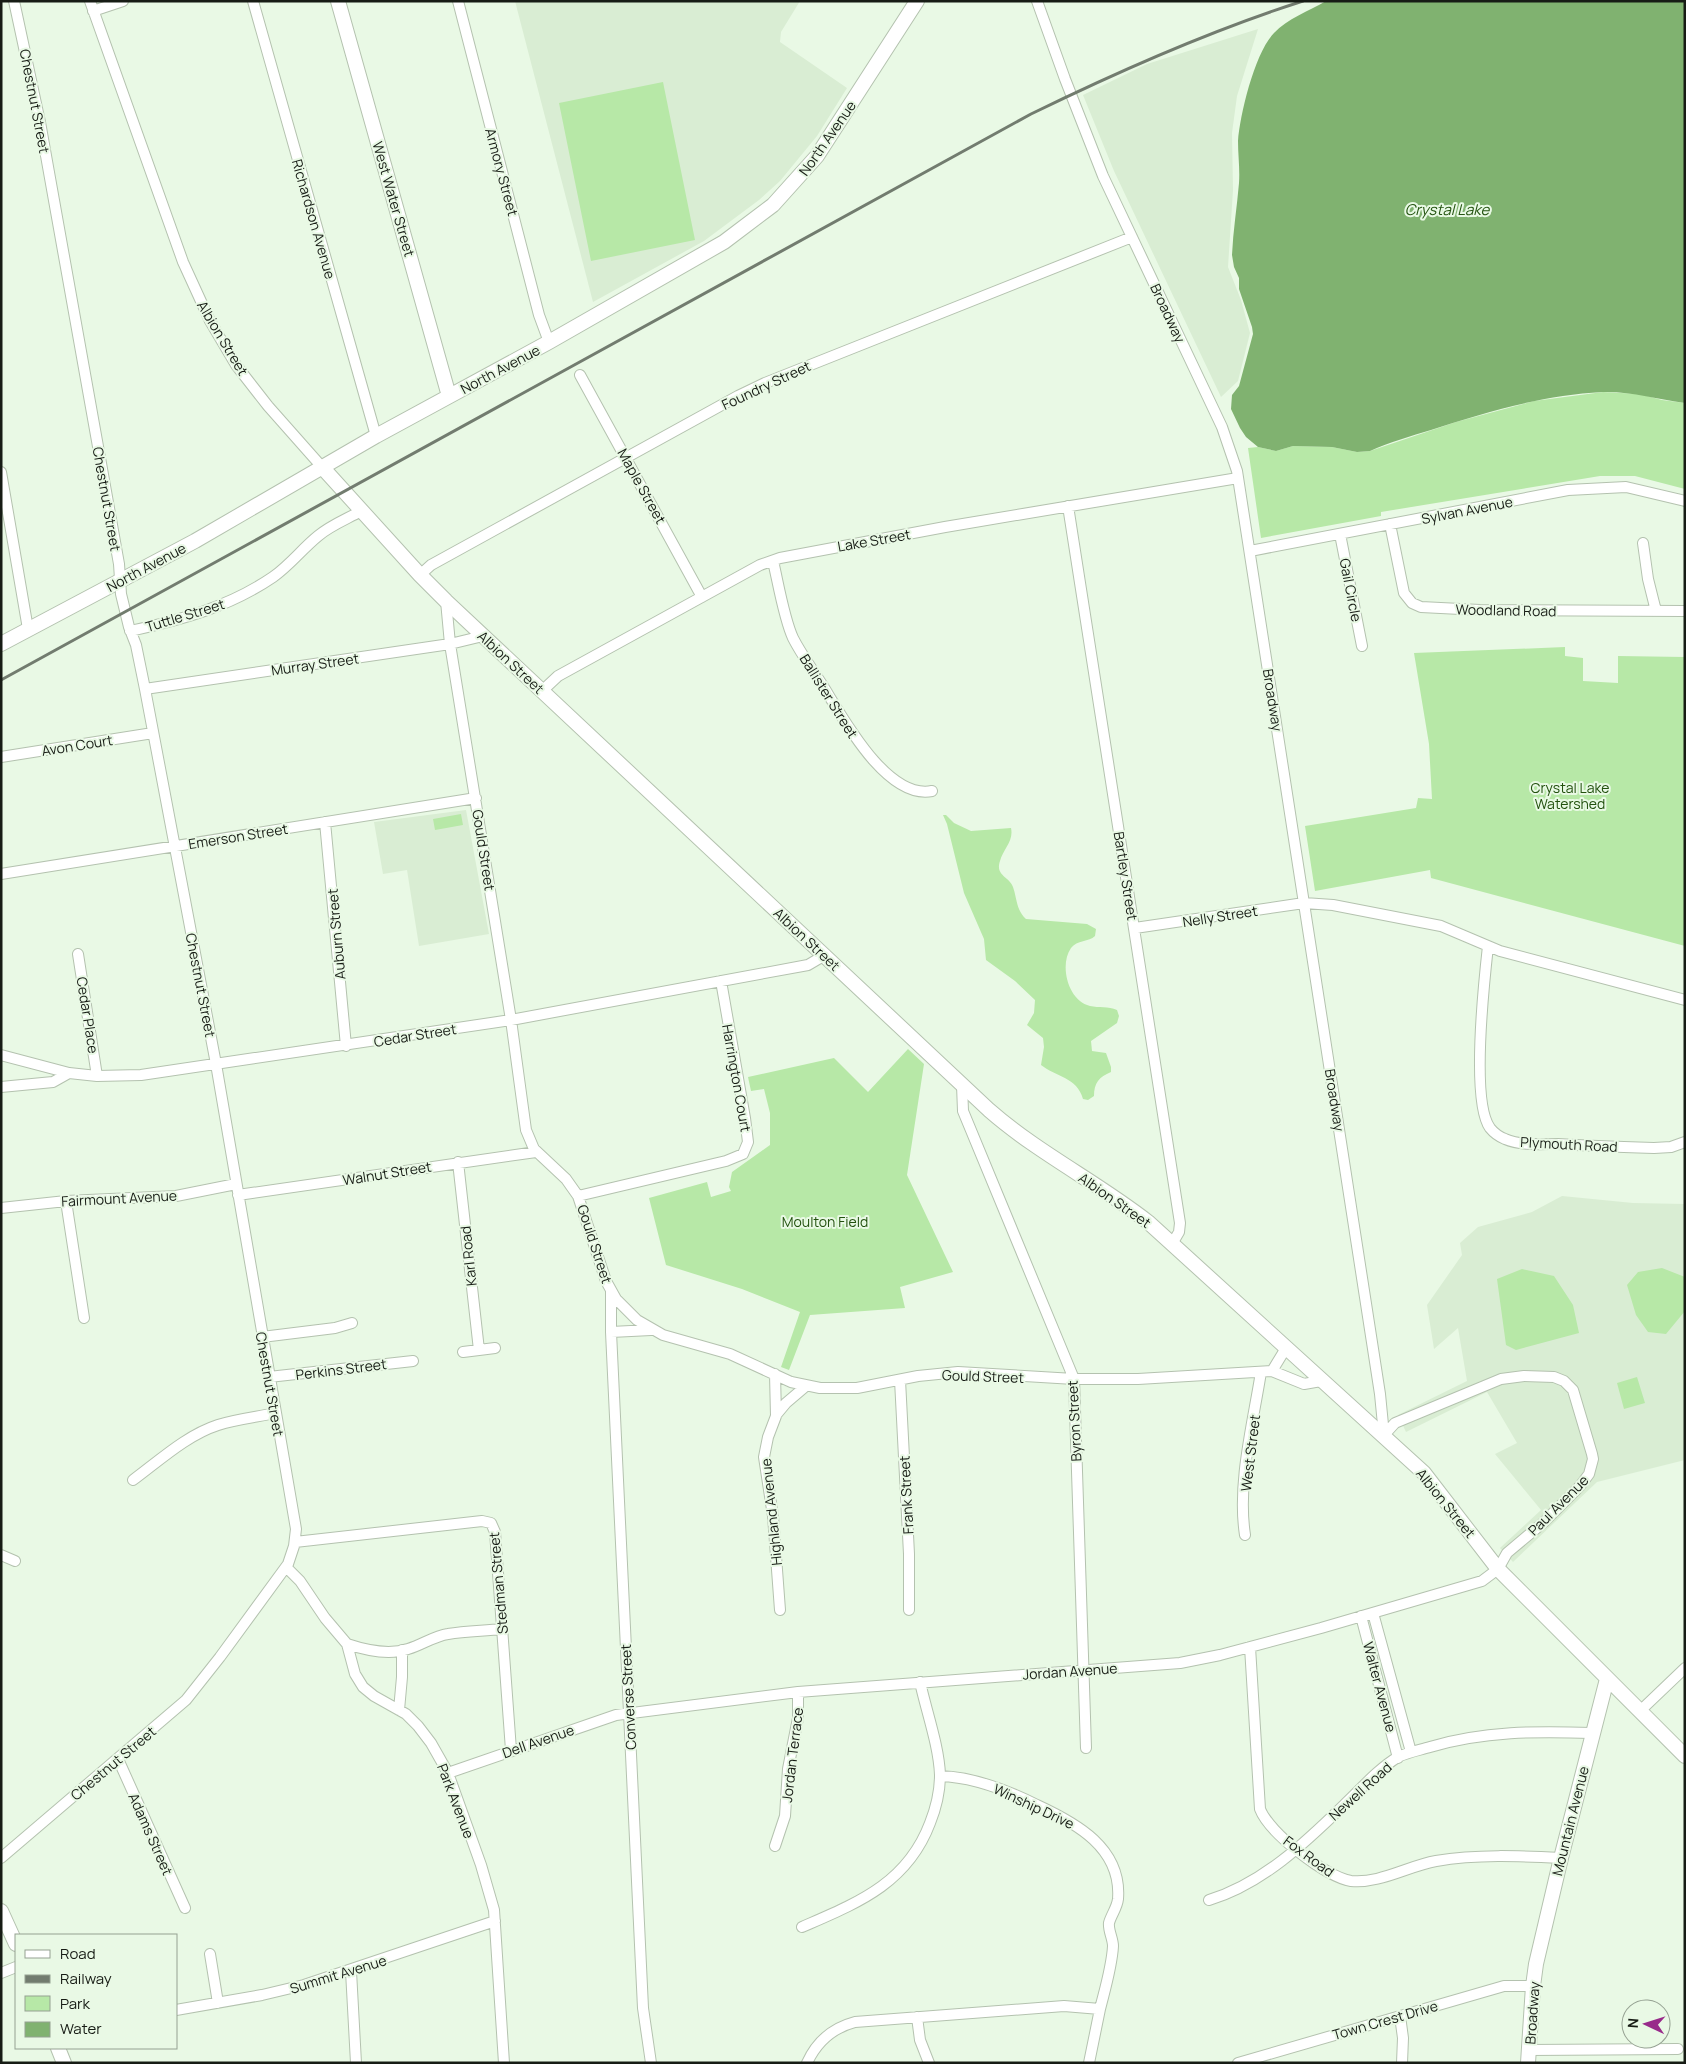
<svg xmlns="http://www.w3.org/2000/svg" width="1686" height="2064" viewBox="0 0 1686 2064" font-family="Manrope,sans-serif">
<style>
.built{fill:#d9edd3}
.green{fill:#b7e8a7}
.water{fill:#80b270}
.lines{fill:none;stroke-linecap:round;stroke-linejoin:round}
.minor-casing{stroke:#b4c2af;stroke-width:12}
.major-casing{stroke:#b4c2af;stroke-width:16}
.minor{stroke:#fff;stroke-width:10}
.major{stroke:#fff;stroke-width:14}
.rail{stroke:#727c6f;stroke-width:3}
.labels{text-anchor:middle;dominant-baseline:central;stroke-width:4;stroke-linejoin:round;paint-order:stroke}
.street-label{font-size:14px;fill:#171c15;stroke:#e9f9e5}
.park-label{font-size:14px;fill:#22510e;stroke:#e9f9e5}
.water-label{font-size:15px;font-style:italic;fill:#265513;stroke:#e9f9e5}
</style>
<rect width="100%" height="100%" fill="#e9f9e5"/>
<path class="built" d="M 515,1 L 800,1 L 781,32 L 780,42 L 847,88 L 817,136 L 780,181 L 759,200 L 704,241 L 593,302 Z
M 1258,29 L 1237,96 L 1232,133 L 1233,190 L 1228,267 L 1241,300 L 1250,333 L 1238,381 L 1221,397 L 1114,171 L 1083,95 L 1147,64 Z
M 466,810 L 489,934 L 419,946 L 407,870 L 383,874 L 374,822 Z
M 1562,1196 L 1633,1203 L 1685,1204 L 1685,1460 L 1597,1482 L 1513,1562 L 1500,1548 L 1541,1510 L 1495,1454 L 1517,1443 L 1487,1392 L 1406,1432 L 1398,1415 L 1467,1381 L 1458,1328 L 1434,1349 L 1427,1305 L 1462,1255 L 1460,1243 L 1478,1227 L 1532,1212 Z"/>
<path class="green" d="M 663,82 L 695,240 L 591,261 L 559,103 Z
M 1603,392 L 1640,394 L 1662,400 L 1685,403 L 1685,489 L 1635,476 L 1600,476 L 1381,512 L 1381,516 L 1261,538 L 1248,448 L 1258,447 L 1276,451 L 1293,446 L 1332,447 L 1357,452 L 1370,451 L 1456,422 L 1534,401 Z
M 1565,647 L 1565,656 L 1583,658 L 1583,681 L 1618,683 L 1618,656 L 1685,657 L 1685,946 L 1431,878 L 1430,870 L 1315,891 L 1305,826 L 1416,808 L 1418,798 L 1432,799 L 1429,744 L 1414,653 Z
M 461,814 L 463,825 L 435,830 L 433,819 Z
M 943,815 L 946,815 L 954,823 L 971,831 L 1011,828 C 1014,841 1003,849 1000,861 C 995,876 1009,876 1013,887 C 1017,898 1016,910 1026,919 L 1087,924 L 1096,929 L 1095,936 C 1089,942 1077,940 1071,948 C 1059,965 1068,1001 1090,1006 C 1099,1008 1108,1006 1117,1010 L 1119,1016 L 1117,1023 L 1091,1041 L 1092,1051 L 1106,1053 L 1111,1067 L 1111,1072 C 1099,1077 1094,1083 1094,1096 L 1088,1100 L 1083,1099 C 1077,1077 1056,1077 1041,1065 L 1044,1047 L 1043,1038 L 1027,1025 L 1034,1013 L 1035,1000 L 1015,981 L 986,960 L 984,939 L 964,893 L 947,824 Z
M 908,1049 L 924,1064 L 907,1175 L 953,1272 L 900,1287 L 905,1308 L 810,1315 L 789,1370 L 781,1367 L 800,1312 L 742,1289 L 666,1265 L 649,1198 L 707,1182 L 711,1197 L 731,1191 L 729,1187 L 732,1172 L 770,1145 L 770,1113 L 764,1089 L 751,1091 L 748,1077 L 834,1058 L 868,1092 Z
M 1662,1268 L 1685,1277 L 1685,1311 L 1666,1334 L 1648,1332 L 1636,1315 L 1627,1285 L 1638,1272 Z
M 1522,1269 L 1554,1276 L 1573,1305 L 1579,1333 L 1516,1350 L 1506,1345 L 1497,1279 Z
M 1637,1377 L 1645,1403 L 1624,1409 L 1617,1383 Z"/>
<path class="water" d="M 1326,1 L 1685,1 L 1685,403 C 1657,399 1630,391 1602,392 C 1544,395 1486,412 1431,430 C 1411,436 1390,442 1370,451 L 1357,452 L 1332,447 L 1293,446 L 1276,451 L 1258,447 L 1246,437 L 1240,428 L 1231,409 L 1232,395 L 1239,386 L 1253,334 L 1252,327 L 1239,289 L 1239,278 L 1234,267 L 1232,255 C 1233,231 1237,207 1239,183 C 1240,169 1238,155 1238,141 C 1240,114 1255,52 1274,33 C 1287,19 1309,11 1326,1 Z"/>
<g class="lines">
<defs>
<path id="minor" d="M 90,1 L 183,262 L 210,321 L 236,365 L 268,406 L 322,467
M 253,1 L 376,436
M 458,1 L 539,315 L 549,342
M 1037,1 L 1065,79 L 1103,176 L 1222,427 L 1237,471 L 1380,1394 L 1384,1435
M 93,11 L 123,1
M 580,375 L 702,597
M 1,472 L 28,629
M 1068,506 L 1180,1223 L 1179,1232 L 1172,1244
M 1390,524 L 1404,593 L 1412,603 L 1421,607 L 1480,610 L 1685,611
M 1340,534 L 1362,646
M 1643,543 L 1648,579 L 1656,611
M 1250,551 L 1568,490 L 1626,487 L 1685,501
M 773,561 C 778,582 784,619 793,638 C 801,654 813,670 823,686 C 843,718 887,800 932,791
M 420,575 L 431,565 L 738,396 L 765,383 L 1132,237
M 446,601 L 450,644 L 511,1020 L 526,1130 L 534,1149 L 566,1179 L 578,1196 L 606,1281 L 616,1299 L 637,1320 L 663,1335 L 730,1354 L 791,1382 L 820,1388 L 857,1388 L 918,1376 L 958,1372 L 1074,1379 L 1138,1379 L 1272,1371 L 1304,1384 L 1321,1381
M 130,631 C 181,620 229,607 273,577 C 290,565 302,549 318,536 C 331,525 347,519 361,511
M 145,689 L 450,644 L 483,636
M 542,691 L 558,676 L 760,565 L 780,558 L 945,527 L 1238,478
M 1,757 L 153,733
M 325,822 L 346,1046
M 1,874 L 476,798
M 1135,928 L 1304,903 L 1333,905 L 1441,926 L 1500,951 L 1685,1000
M 1488,946 C 1484,982 1471,1102 1490,1128 C 1494,1133 1500,1137 1505,1139 C 1521,1146 1542,1144 1558,1144 C 1590,1146 1622,1147 1654,1148 L 1671,1147 L 1685,1142
M 78,954 L 97,1076
M 1,1055 L 69,1073 L 97,1076 L 141,1075 L 511,1020 L 808,965 L 825,955
M 962,1085 L 963,1111 L 1074,1379 L 1086,1748
M 1,1087 L 53,1082 L 69,1073
M 458,1162 L 479,1350
M 238,1195 L 536,1152
M 578,1196 L 726,1161 L 743,1154 L 748,1142 L 745,1118 L 721,981
M 66,1201 L 84,1318
M 1,1208 L 66,1201 L 176,1196 L 236,1184
M 611,1291 L 611,1332 L 643,2008 L 651,2063
M 611,1332 L 651,1330
M 262,1337 L 335,1328 L 352,1323
M 463,1352 L 495,1348
M 1272,1371 L 1286,1348
M 775,1374 L 776,1416 L 768,1437 L 764,1457 L 773,1516 L 780,1610
M 269,1377 L 413,1361
M 900,1380 L 909,1554 L 909,1610
M 776,1415 L 786,1403 L 806,1386
M 133,1480 C 160,1460 187,1435 218,1425 C 237,1419 257,1417 276,1413
M 1245,1535 C 1237,1483 1253,1423 1261,1372
M 295,1542 L 482,1521 L 491,1523 L 495,1532 L 511,1750
M 1,1555 L 15,1561
M 286,1567 L 300,1581 L 325,1618 L 347,1644 L 355,1674 L 363,1687 L 374,1696 L 406,1714 L 418,1726 L 431,1743 L 448,1773 L 481,1865 L 494,1910 L 504,2063
M 1373,1613 L 1411,1752
M 1361,1616 L 1398,1758
M 347,1644 C 365,1650 390,1655 408,1649 C 422,1645 434,1636 448,1634 C 466,1631 484,1631 502,1629
M 1250,1647 L 1260,1809 C 1269,1833 1326,1877 1351,1881 C 1379,1884 1408,1866 1436,1861 C 1477,1854 1519,1856 1561,1858
M 399,1710 L 402,1677 L 402,1650
M 1640,1711 L 1685,1668
M 118,1759 L 185,1908
M 448,1773 L 616,1715 L 798,1692 L 1180,1663 L 1220,1655 L 1321,1628 L 1482,1581 L 1498,1569 L 1507,1553 L 1544,1522 L 1580,1486 L 1589,1474 L 1593,1459 L 1592,1454 L 1573,1390 L 1564,1381 L 1554,1377 L 1524,1376 L 1501,1379 L 1395,1423 L 1384,1435
M 775,1846 L 785,1816 L 788,1769 L 798,1718 L 798,1692
M 1,1858 L 186,1700 L 220,1657 L 288,1564 L 294,1546 L 296,1529 L 216,1064 L 145,689 L 136,645 L 129,627 L 121,594 L 119,564 L 40,122 L 14,1
M 1209,1900 C 1262,1884 1305,1843 1344,1805 C 1361,1789 1378,1769 1398,1757 C 1408,1752 1420,1750 1430,1747 C 1483,1731 1538,1731 1592,1733
M 802,1927 C 857,1903 907,1884 930,1823 C 936,1808 940,1791 940,1775 C 939,1746 926,1710 920,1682
M 210,1954 L 218,2003
M 351,1971 L 356,2063
M 1,1973 L 16,1967
M 176,2010 L 262,1995 L 304,1985 L 495,1921
M 1400,2016 L 1403,2038 L 1402,2063
M 917,2017 L 920,2040 L 929,2063
M 1529,2050 L 1678,2049
M 807,2063 C 817,2041 832,2028 855,2022 L 1064,2006 L 1100,2009 C 1105,1989 1112,1966 1113,1946 C 1113,1939 1108,1930 1109,1923 C 1111,1915 1117,1908 1118,1899 C 1122,1848 1076,1823 1037,1805 C 1007,1790 974,1777 940,1776
M 1089,2063 L 1100,2009
M 1238,2063 L 1504,1986 L 1533,1986"/>
<path id="major" d="M 338,1 L 449,396
M 322,467 L 420,575 L 446,601 L 989,1110 C 1038,1153 1097,1182 1148,1222 L 1424,1473 L 1498,1569 L 1685,1756
M 1,644 L 195,541 L 376,436 L 549,342 L 724,242 L 773,205 L 817,156 L 917,1
M 1,1911 L 16,1944
M 58,2048 L 64,2063
M 1528,2063 L 1533,1986 L 1536,1964 L 1561,1858 L 1607,1679"/>
</defs>
<use href="#minor" class="minor-casing"/>
<use href="#major" class="major-casing"/>
<use href="#minor" class="minor"/>
<use href="#major" class="major"/>
<path class="rail" d="M 1,680 L 1031,114 C 1119,71 1209,31 1303,1"/>
</g>
<g class="labels">
<g class="street-label">
<text transform="translate(35 101) rotate(79)">Chestnut Street</text>
<text transform="translate(827 138) rotate(-55)">North Avenue</text>
<text transform="translate(502 172) rotate(75)">Armory Street</text>
<text transform="translate(394 199) rotate(74)">West Water Street</text>
<text transform="translate(314 219) rotate(74)">Richardson Avenue</text>
<text transform="translate(1168 313) rotate(65)">Broadway</text>
<text transform="translate(223 338) rotate(59)">Albion Street</text>
<text transform="translate(500 369) rotate(-28)">North Avenue</text>
<text transform="translate(766 385) rotate(-25)">Foundry Street</text>
<text transform="translate(642 486) rotate(61)">Maple Street</text>
<text transform="translate(107 499) rotate(80)">Chestnut Street</text>
<text transform="translate(1467 510) rotate(-11)">Sylvan Avenue</text>
<text transform="translate(874 540) rotate(-10)">Lake Street</text>
<text transform="translate(146 567) rotate(-28)">North Avenue</text>
<text transform="translate(1351 590) rotate(79)">Gail Circle</text>
<text transform="translate(1506 610) rotate(1)">Woodland Road</text>
<text transform="translate(185 615) rotate(-17)">Tuttle Street</text>
<text transform="translate(511 662) rotate(43)">Albion Street</text>
<text transform="translate(315 664) rotate(-8)">Murray Street</text>
<text transform="translate(829 696) rotate(58)">Ballister Street</text>
<text transform="translate(1273 700) rotate(81)">Broadway</text>
<text transform="translate(77 745) rotate(-9)">Avon Court</text>
<text transform="translate(238 836) rotate(-9)">Emerson Street</text>
<text transform="translate(484 850) rotate(81)">Gould Street</text>
<text transform="translate(1126 876) rotate(81)">Bartley Street</text>
<text transform="translate(1220 916) rotate(-9)">Nelly Street</text>
<text transform="translate(336 934) rotate(-95)">Auburn Street</text>
<text transform="translate(807 939) rotate(43)">Albion Street</text>
<text transform="translate(201 985) rotate(79)">Chestnut Street</text>
<text transform="translate(88 1015) rotate(81)">Cedar Place</text>
<text transform="translate(415 1035) rotate(-9)">Cedar Street</text>
<text transform="translate(737 1078) rotate(80)">Harrington Court</text>
<text transform="translate(1335 1100) rotate(81)">Broadway</text>
<text transform="translate(1569 1144) rotate(3)">Plymouth Road</text>
<text transform="translate(387 1173) rotate(-9)">Walnut Street</text>
<text transform="translate(119 1198) rotate(-3)">Fairmount Avenue</text>
<text transform="translate(1115 1200) rotate(35)">Albion Street</text>
<text transform="translate(595 1244) rotate(72)">Gould Street</text>
<text transform="translate(468 1256) rotate(-96)">Karl Road</text>
<text transform="translate(341 1369) rotate(-7)">Perkins Street</text>
<text transform="translate(983 1376) rotate(2)">Gould Street</text>
<text transform="translate(270 1384) rotate(80)">Chestnut Street</text>
<text transform="translate(1074 1421) rotate(-93)">Byron Street</text>
<text transform="translate(1250 1453) rotate(-83)">West Street</text>
<text transform="translate(906 1495) rotate(-93)">Frank Street</text>
<text transform="translate(1446 1503) rotate(51)">Albion Street</text>
<text transform="translate(1558 1505) rotate(-45)">Paul Avenue</text>
<text transform="translate(771 1512) rotate(-96)">Highland Avenue</text>
<text transform="translate(498 1583) rotate(-95)">Stedman Street</text>
<text transform="translate(1070 1671) rotate(-4)">Jordan Avenue</text>
<text transform="translate(1380 1687) rotate(75)">Walter Avenue</text>
<text transform="translate(628 1697) rotate(-93)">Converse Street</text>
<text transform="translate(538 1741) rotate(-19)">Dell Avenue</text>
<text transform="translate(792 1755) rotate(-83)">Jordan Terrace</text>
<text transform="translate(113 1763) rotate(-40)">Chestnut Street</text>
<text transform="translate(1360 1791) rotate(-42)">Newell Road</text>
<text transform="translate(456 1801) rotate(69)">Park Avenue</text>
<text transform="translate(1034 1806) rotate(25)">Winship Drive</text>
<text transform="translate(1570 1821) rotate(-76)">Mountain Avenue</text>
<text transform="translate(151 1834) rotate(66)">Adams Street</text>
<text transform="translate(1309 1856) rotate(36)">Fox Road</text>
<text transform="translate(338 1974) rotate(-17)">Summit Avenue</text>
<text transform="translate(1532 2013) rotate(-86)">Broadway</text>
<text transform="translate(1385 2020) rotate(-16)">Town Crest Drive</text>
</g>
<g class="park-label">
<text x="1570" y="787">Crystal Lake<tspan x="1570" dy="16">Watershed</tspan></text>
<text x="825" y="1221">Moulton Field</text>
</g>
<g class="water-label">
<text x="1447" y="209">Crystal Lake</text>
</g>
</g>
<rect width="1686" height="2064" fill="none" stroke="#171c15" stroke-width="5"/>
<rect x="15" y="1934" width="162" height="115" fill="#e9f9e5" stroke="#95a192"/>
<rect x="25" y="1950" width="25" height="8" fill="#ffffff" stroke="#95a192"/>
<text x="60" y="1959" font-size="15" fill="#171c15">Road</text>
<rect x="25" y="1975" width="25" height="8" fill="#727c6f" stroke="#95a192"/>
<text x="60" y="1984" font-size="15" fill="#171c15">Railway</text>
<rect x="25" y="1996" width="25" height="15" fill="#b7e8a7" stroke="#95a192"/>
<text x="60" y="2009" font-size="15" fill="#171c15">Park</text>
<rect x="25" y="2022" width="25" height="15" fill="#80b270" stroke="#95a192"/>
<text x="60" y="2034" font-size="15" fill="#171c15">Water</text>
<g transform="translate(1646 2024) rotate(274)"><circle r="24" fill="#e9f9e5" stroke="#95a192"/>
<path d="M0-4L9 19L0 12L-9 19Z" fill="#982a8a"/>
<text y="-8" font-size="14" font-weight="bold" text-anchor="middle" fill="#171c15">N</text>
</g>
</svg>
